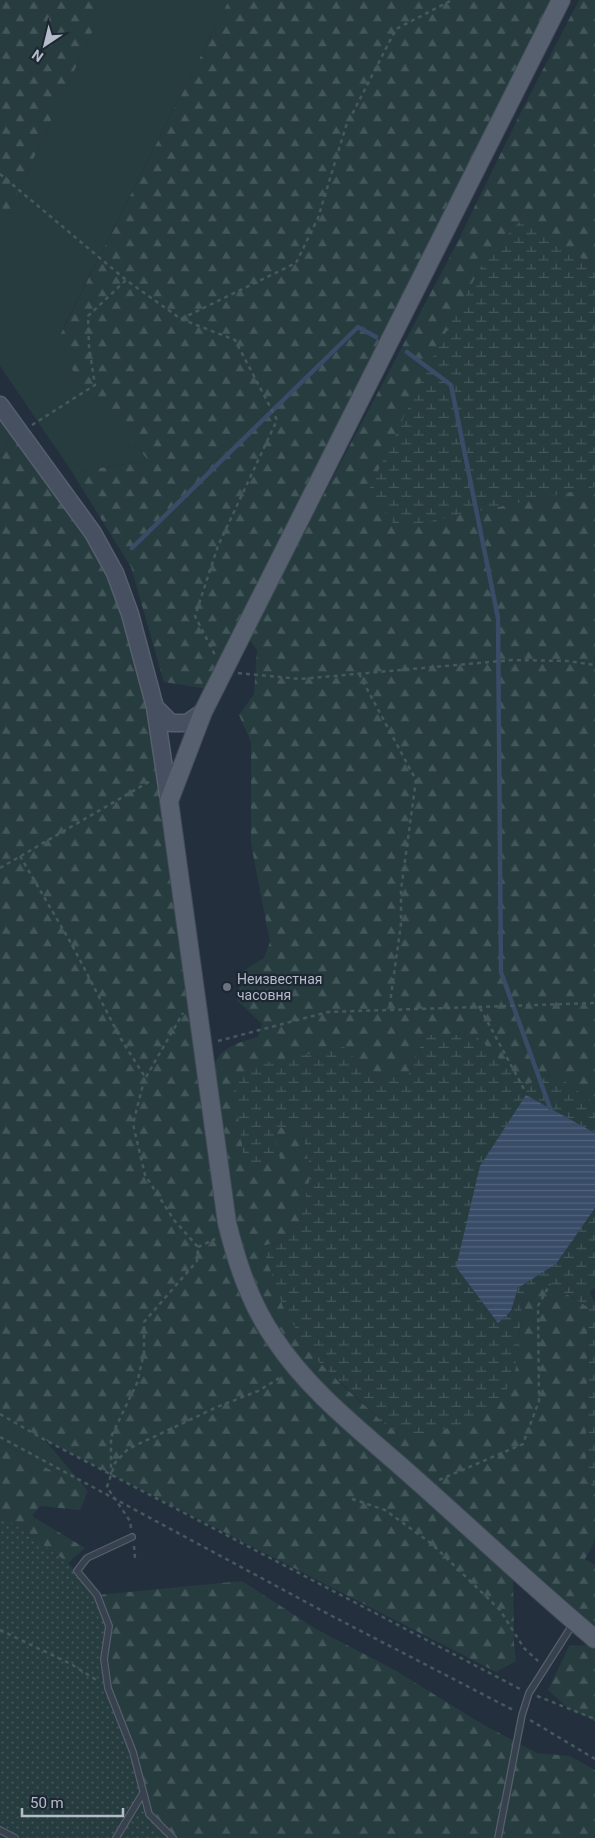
<svg xmlns="http://www.w3.org/2000/svg" width="595" height="1838" viewBox="0 0 595 1838" font-family="Roboto,sans-serif">
<style>
.grass{fill:#263c3f}
.forest{fill:url(#forest-firs)}
.wetland{fill:url(#wetland-marsh)}
.park{fill:url(#park-dots)}
.water{fill:url(#water-rules)}
.lines{fill:none;stroke-linecap:round;stroke-linejoin:round}
.stream{stroke:#394c67;stroke-width:4.5}
.lane-casing{stroke:#565f6c;stroke-width:8}
.secondary-casing{stroke:#565f6c;stroke-width:19}
.primary-casing{stroke:#414a57;stroke-width:20}
.path{stroke:#44595c;stroke-width:2.5;stroke-dasharray:4 4;stroke-linecap:butt}
.lane{stroke:#38414e;stroke-width:5.5}
.secondary{stroke:#465061;stroke-width:16}
.primary{stroke:#56606e;stroke-width:18}
.worship-dot{fill:#6b7280;stroke:#1d2633;stroke-width:2}
.labels{text-anchor:middle;dominant-baseline:central;stroke-width:4.5;stroke-linejoin:round;paint-order:stroke}
.poi-label{font-size:14px;fill:#b4bcc9;stroke:#1d2633;text-anchor:start}
</style>
<defs>
<pattern id="forest-firs" width="22" height="20" patternUnits="userSpaceOnUse" patternTransform="scale(1.25)"><rect width="22" height="20" fill="#263c3f"/><path d="M5 1l3.5 6h-7zM16 11l3.5 6h-7z" fill="#435659"/></pattern>
<pattern id="wetland-marsh" width="20" height="14" patternUnits="userSpaceOnUse" patternTransform="scale(1.25)"><rect width="20" height="14" fill="#263c3f"/><path d="M1 5h8M5 5V1M11 12h8M15 12V8" fill="none" stroke="#435659"/></pattern>
<pattern id="park-dots" width="8" height="8" patternUnits="userSpaceOnUse" patternTransform="scale(1.25)"><rect width="8" height="8" fill="#263c3f"/><path d="M2 2h.1M6 6h.1" fill="none" stroke="#435659" stroke-width="1.8" stroke-linecap="round"/></pattern>
<pattern id="water-rules" width="6" height="5" patternUnits="userSpaceOnUse" patternTransform="scale(1.25)"><rect width="6" height="5" fill="#394c67"/><path d="M0 2.5h6" fill="none" stroke="#53647b"/></pattern>
</defs>
<rect width="100%" height="100%" fill="#242f3e"/>
<path class="grass" d="M 107,0 L 229,0 L 60,334 L 75,377 L 149,461 L 72,472 L 0,366 L 0,231 Z
M 0,416 L 12,432 L 0,457 Z
M 0,1414 L 45,1440 L 88,1491 L 0,1442 Z"/>
<path class="forest" d="M 0,0 L 107,0 L 0,231 Z
M 229,0 L 555,0 L 208,689 L 164,682 L 131,567 L 72,472 L 149,461 L 75,377 L 60,335 Z
M 579,0 L 595,0 L 595,1104 L 555,1074 L 526,1085 L 474,1035 L 425,1035 L 408,1076 L 369,1074 L 272,1125 L 302,1131 L 311,1173 L 300,1222 L 279,1242 L 262,1246 L 301,1338 L 338,1381 L 388,1427 L 514,1381 L 523,1298 L 540,1278 L 588,1307 L 586,1474 L 595,1493 L 595,1541 L 585,1559 L 595,1565 L 595,1631 C 534,1577 474,1522 413,1468 C 359,1420 298,1373 263,1308 C 233,1252 228,1186 219,1124 C 212,1075 199,1051 258,1037 L 262,1024 L 237,1000 L 242,972 L 264,958 L 270,942 L 251,844 L 251,742 L 239,715 L 254,694 L 257,650 L 248,638 L 456,245 L 523,108 Z
M 12,432 L 89,539 L 110,577 L 126,618 L 165,773 L 162,815 L 186,977 L 252,1314 L 513,1576 L 514,1643 L 516,1661 L 496,1672 L 45,1440 L 0,1414 L 0,457 Z
M 0,1442 L 88,1491 L 80,1510 L 40,1506 L 32,1516 L 85,1548 L 68,1563 L 0,1514 Z
M 242,1581 L 316,1629 L 393,1669 L 482,1724 L 537,1753 L 570,1756 L 595,1770 L 595,1838 L 173,1838 L 149,1814 L 108,1688 L 97,1595 Z
M 592,1645 L 595,1647 L 595,1721 L 568,1708 L 548,1690 L 569,1646 Z"/>
<path class="wetland" d="M 521,220 L 595,267 L 595,487 L 397,528 L 368,492 L 430,362 L 483,263 Z
M 425,1035 L 475,1035 L 526,1085 L 555,1074 L 595,1104 L 595,1133 L 526,1095 L 456,1267 L 498,1322 L 511,1311 L 518,1288 L 556,1264 L 595,1208 L 595,1287 L 589,1292 L 595,1302 L 595,1493 L 586,1474 L 588,1307 L 540,1278 L 523,1298 L 514,1381 L 479,1420 L 418,1436 L 388,1427 L 319,1362 L 301,1338 L 283,1307 L 262,1246 L 279,1242 L 300,1222 L 311,1173 L 302,1131 L 273,1126 L 280,1159 L 245,1165 L 234,1089 L 249,1066 L 344,1047 L 369,1074 L 408,1076 Z"/>
<path class="park" d="M 0,1514 L 68,1563 L 97,1595 L 109,1626 L 104,1659 L 108,1688 L 133,1752 L 149,1814 L 173,1838 L 0,1838 Z"/>
<path class="water" d="M 526,1095 L 595,1133 L 595,1208 L 556,1264 L 518,1288 L 511,1311 L 498,1323 L 456,1267 L 480,1166 Z"/>
<g class="lines">
<path class="stream" d="M 407,352 L 451,385 L 498,618 L 501,972 L 550,1108
M 132,548 L 358,327 L 376,337"/>
<defs>
<path id="lane" d="M 132,1537 L 87,1558 L 77,1571 L 97,1595 L 109,1626 L 104,1659 L 108,1688 L 133,1752 L 149,1814 L 173,1838
M 0,1830 L 15,1838
M 116,1838 L 143,1793
M 498,1838 L 522,1715 L 529,1693 L 573,1624"/>
<path id="secondary" d="M 0,405 L 93,533 L 115,573 L 130,614 L 155,707 L 169,801
M 155,707 L 171,723 L 187,723 L 203,712"/>
<path id="primary" d="M 561,0 L 203,712 L 169,801 L 227,1223 C 237,1263 250,1303 274,1338 C 310,1393 365,1434 413,1477 C 474,1531 533,1587 595,1639"/>
</defs>
<use href="#lane" class="lane-casing"/>
<use href="#secondary" class="secondary-casing"/>
<use href="#primary" class="primary-casing"/>
<path class="path" d="M 0,174 L 126,280
M 181,319 L 235,340 L 277,420 L 218,546 L 195,616 L 215,655
M 32,425 L 95,385 L 89,347 L 88,316 L 126,280 L 181,319 L 296,263 L 318,218 L 346,126 L 396,29 L 452,0
M 238,673 L 300,679 L 512,660 L 568,661 L 595,665
M 359,674 L 416,780 L 401,890 L 401,924 L 389,1010
M 20,856 L 71,943 L 121,1039 L 145,1077 L 133,1124 L 145,1175 L 174,1220 L 198,1247 L 197,1261 L 144,1322 L 144,1353 L 137,1383 L 111,1437 L 111,1475
M 0,868 L 152,780
M 480,1008 L 524,1089
M 218,1041 L 328,1012 L 595,1003
M 146,1077 L 183,1013
M 198,1247 L 215,1239
M 0,1414 L 45,1440 L 520,1689
M 0,1437 L 330,1615 L 515,1711
M 439,1480 L 523,1444 L 539,1401 L 538,1306 L 550,1284
M 352,1499 L 385,1510 L 432,1544 L 500,1610 L 524,1648 L 538,1661
M 131,1528 L 130,1521 L 107,1487 L 115,1463 L 128,1449 L 217,1407 L 258,1391 L 283,1376
M 134,1546 L 135,1558
M 0,1630 L 71,1664 L 98,1681
M 537,1696 L 595,1719
M 530,1720 L 595,1759"/>
<use href="#lane" class="lane"/>
<use href="#secondary" class="secondary"/>
<use href="#primary" class="primary"/>
</g>
<circle class="worship-dot" cx="227" cy="987" r="5"/>
<g class="labels">
<g class="poi-label">
<text x="237" y="979">Неизвестная<tspan x="237" dy="16">часовня</tspan></text>
</g>
</g>
<g transform="translate(45 45) rotate(215)" stroke="#1d2633" stroke-width="4" paint-order="stroke">
<path d="M0-4L9 19L0 12L-9 19Z" fill="#b4bcc9"/>
<text y="-8" font-size="14" font-weight="bold" text-anchor="middle" fill="#b4bcc9">N</text>
</g>
<path d="M22 1808v8h101v-8" fill="none" stroke="#b4bcc9" stroke-width="2.5"/>
<text x="30" y="1808" font-size="15" fill="#b4bcc9" stroke="#1d2633" stroke-width="4" paint-order="stroke">50 m</text>
</svg>
